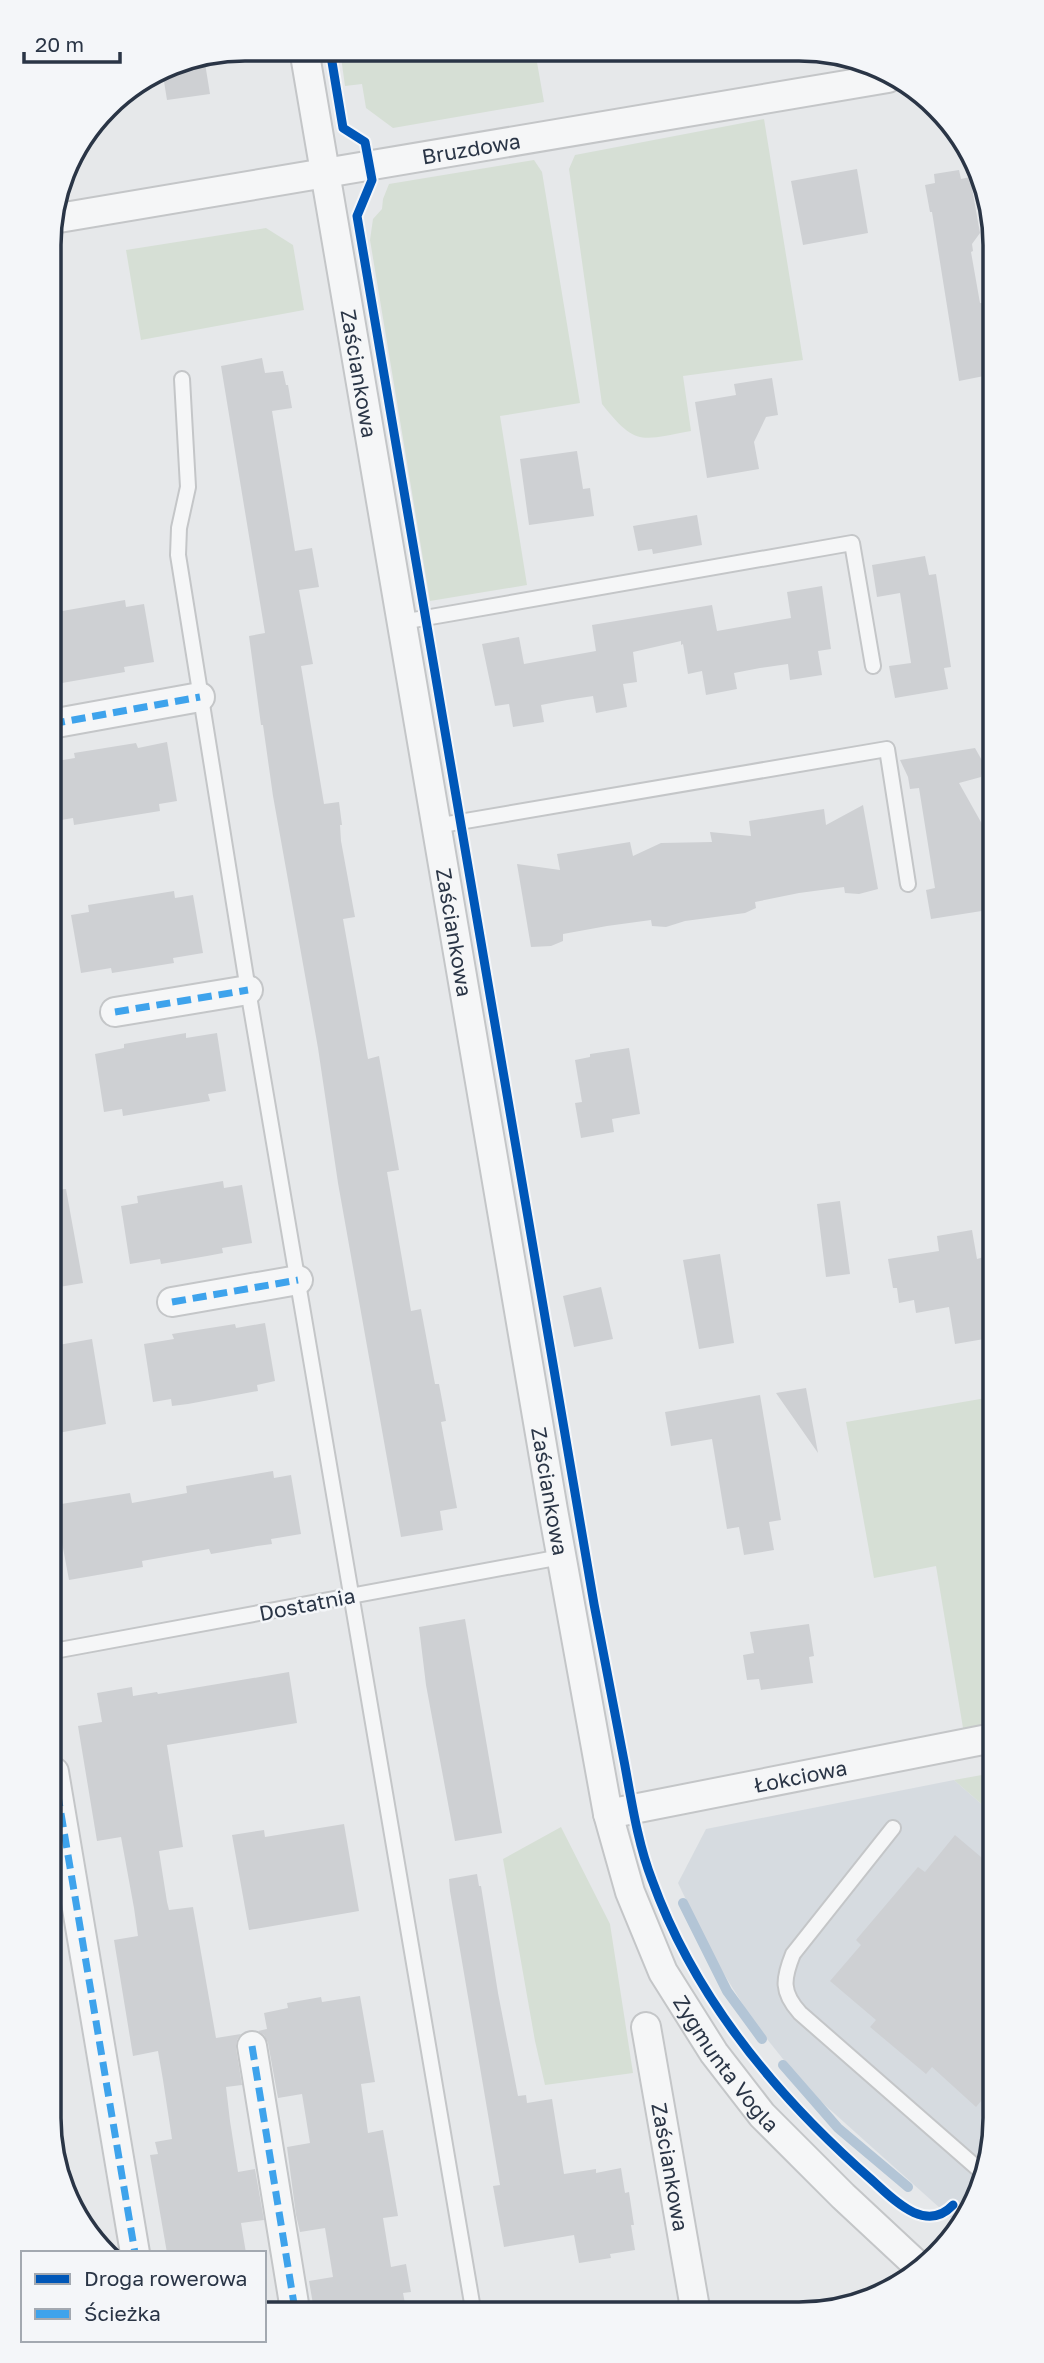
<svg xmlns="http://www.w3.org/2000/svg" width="1044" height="2363" viewBox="0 0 1044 2363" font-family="'Golos Text',sans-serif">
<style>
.built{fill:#d6dbe0}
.green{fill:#d6dfd5}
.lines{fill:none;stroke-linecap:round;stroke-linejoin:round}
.stream{stroke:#b3c5d6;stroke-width:10}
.building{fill:#ced0d3}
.lane-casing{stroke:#c4c6c8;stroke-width:18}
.street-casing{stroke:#c4c6c8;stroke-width:32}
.lane{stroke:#f5f6f7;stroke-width:14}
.street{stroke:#f5f6f7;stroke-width:28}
.quiet{stroke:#3ea3ec;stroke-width:7;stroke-dasharray:14 7;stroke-linecap:butt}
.cycleway-casing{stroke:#f4f6f9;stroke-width:13}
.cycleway{stroke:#0057b8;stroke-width:9}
.labels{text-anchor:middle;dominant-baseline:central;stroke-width:5;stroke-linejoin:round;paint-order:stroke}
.street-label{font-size:21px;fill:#2a3546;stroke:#f4f6f9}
.rim{fill:none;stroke:#2a3546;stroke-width:3.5}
</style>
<rect width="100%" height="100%" fill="#e6e8ea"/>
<path class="built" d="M 954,1780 L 994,1815 L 995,2131 L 980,2192 L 960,2226 L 807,2089 L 755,2024 L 714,1958 L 678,1883 L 706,1829 Z"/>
<path class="green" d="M 340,50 L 535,51 L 544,102 L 393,128 L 366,108 L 362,84 L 345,86 Z
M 764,119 L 803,360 L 683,376 L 691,431 C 641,440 636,447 602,404 L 569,169 L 575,155 Z
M 534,160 L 542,172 L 580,403 L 500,416 L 527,585 L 430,601 L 370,240 L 373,219 L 382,209 L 383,199 L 389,184 Z
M 266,228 L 293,245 L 304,310 L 141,340 L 126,250 Z
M 992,1397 L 993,1723 L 963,1728 L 936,1566 L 874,1578 L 846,1422 Z
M 993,1773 L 994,1815 L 954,1780 Z
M 561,1827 L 610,1924 L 633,2073 L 545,2085 L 535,2041 L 503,1859 Z"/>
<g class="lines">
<path class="stream" d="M 683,1903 L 727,1991 L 762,2039
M 783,2065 L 838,2128 L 908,2187"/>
</g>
<path class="building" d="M 204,57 L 210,94 L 167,100 L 162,69 L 171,64 Z
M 857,169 L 868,233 L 803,245 L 791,181 Z
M 959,170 L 961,179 L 970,177 L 980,233 L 972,244 L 973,251 L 971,252 L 980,303 L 983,303 L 984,310 L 989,313 L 989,375 L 959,381 L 932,212 L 930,212 L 925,185 L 935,183 L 934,174 Z
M 262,358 L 265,373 L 283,371 L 286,385 L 288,385 L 292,408 L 272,411 L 295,551 L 312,548 L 319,587 L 299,590 L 313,664 L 301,666 L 324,804 L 339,802 L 342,825 L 340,825 L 341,841 L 355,917 L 343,919 L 368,1059 L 379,1056 L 399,1170 L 387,1172 L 411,1311 L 421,1309 L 435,1384 L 439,1384 L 446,1421 L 441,1422 L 457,1508 L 440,1511 L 443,1530 L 401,1537 L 338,1183 L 318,1048 L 273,796 L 263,725 L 261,725 L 249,636 L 265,633 L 221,366 Z
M 772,378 L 778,415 L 766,417 L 754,442 L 759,469 L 707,478 L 695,402 L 736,395 L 734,384 Z
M 577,451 L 583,489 L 590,488 L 594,516 L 529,525 L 520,459 Z
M 697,515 L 702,545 L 653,554 L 652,549 L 638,551 L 633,526 Z
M 925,556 L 929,575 L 936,574 L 951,667 L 944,668 L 948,689 L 895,698 L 889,666 L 911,663 L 900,593 L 877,597 L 872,565 Z
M 822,586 L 831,649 L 818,651 L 822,675 L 790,680 L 788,664 L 760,668 L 734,673 L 737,689 L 706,695 L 702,671 L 688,674 L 683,644 L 681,645 L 681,641 L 633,652 L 637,682 L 623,684 L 627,707 L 596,713 L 593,696 L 567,700 L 541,705 L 544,722 L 513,727 L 509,704 L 495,706 L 482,644 L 519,637 L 524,664 L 596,651 L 592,625 L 712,605 L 717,631 L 791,618 L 787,592 Z
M 125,600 L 126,607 L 144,604 L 154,662 L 124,667 L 125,672 L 62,683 L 62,678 L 51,680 L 51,613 Z
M 167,742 L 177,801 L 159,804 L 160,811 L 74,825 L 73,818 L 55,821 L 51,799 L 51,762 L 75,758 L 74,753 L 136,743 L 138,748 Z
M 975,748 L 984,764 L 981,777 L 959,783 L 986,831 L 990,844 L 990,856 L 984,857 L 984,885 L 990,896 L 988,910 L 931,919 L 926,890 L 935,888 L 919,788 L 910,789 L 908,777 L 900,760 Z
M 863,805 L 878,889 L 859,894 L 845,893 L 844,887 L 799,893 L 755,902 L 756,908 L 745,913 L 685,921 L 666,927 L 652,926 L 651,920 L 607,926 L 563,934 L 563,941 L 551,946 L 531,947 L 517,864 L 560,870 L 557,854 L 630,842 L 633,856 L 661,843 L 712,842 L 710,832 L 751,836 L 749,821 L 824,809 L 826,825 Z
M 174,891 L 175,898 L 193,895 L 203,953 L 173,958 L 174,963 L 112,973 L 111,968 L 81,973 L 71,915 L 89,912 L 88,905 Z
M 186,1033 L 186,1038 L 217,1033 L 226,1091 L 208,1094 L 210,1101 L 123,1116 L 122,1109 L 104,1112 L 95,1054 L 124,1048 L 124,1044 Z
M 629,1048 L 640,1114 L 612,1119 L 614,1132 L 581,1138 L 575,1103 L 582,1102 L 575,1060 L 590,1057 L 590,1054 Z
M 223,1181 L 224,1188 L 242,1185 L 252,1243 L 222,1248 L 223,1253 L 207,1256 L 161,1264 L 160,1259 L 130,1264 L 121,1206 L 138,1203 L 137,1196 Z
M 66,1189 L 83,1283 L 53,1288 L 52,1190 Z
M 840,1201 L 850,1274 L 826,1277 L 817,1204 Z
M 972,1230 L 977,1259 L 984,1257 L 991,1300 L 983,1302 L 990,1338 L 955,1344 L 949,1307 L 916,1313 L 914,1300 L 899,1303 L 897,1288 L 893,1288 L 888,1259 L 939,1251 L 937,1236 Z
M 720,1254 L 734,1343 L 699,1349 L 683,1260 Z
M 601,1287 L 613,1339 L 574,1347 L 563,1296 Z
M 265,1323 L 275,1381 L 257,1385 L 258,1391 L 188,1404 L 172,1406 L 171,1399 L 153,1402 L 144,1344 L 174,1339 L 172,1334 L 235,1324 L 236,1328 Z
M 92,1339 L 106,1424 L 53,1434 L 53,1346 Z
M 806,1388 L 818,1453 L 776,1393 Z
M 760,1395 L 781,1520 L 769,1522 L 774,1550 L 744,1555 L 739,1527 L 727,1529 L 712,1439 L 671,1446 L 665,1412 Z
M 273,1471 L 274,1478 L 291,1475 L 301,1534 L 271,1539 L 272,1544 L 257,1546 L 211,1554 L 209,1549 L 142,1561 L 143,1567 L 69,1580 L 55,1505 L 130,1493 L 132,1503 L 187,1493 L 186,1486 Z
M 465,1619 L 502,1833 L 455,1841 L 426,1685 L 419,1627 Z
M 809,1624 L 814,1656 L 809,1657 L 813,1683 L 761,1690 L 759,1679 L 747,1680 L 743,1655 L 754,1653 L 750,1632 Z
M 289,1672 L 297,1723 L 167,1745 L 183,1847 L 159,1851 L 167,1902 L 169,1910 L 193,1907 L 216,2038 L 241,2034 L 237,2040 L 236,2048 L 242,2085 L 226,2087 L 230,2121 L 238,2172 L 255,2169 L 264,2220 L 241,2223 L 246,2253 L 167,2253 L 150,2155 L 158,2154 L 155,2142 L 172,2139 L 163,2080 L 158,2051 L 133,2056 L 114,1940 L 138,1936 L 134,1908 L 121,1837 L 97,1841 L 78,1726 L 102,1722 L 97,1693 L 132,1687 L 133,1696 L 157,1692 L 158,1694 Z
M 344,1824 L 359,1911 L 249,1930 L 232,1835 L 264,1830 L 265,1837 Z
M 955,1835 L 994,1868 L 994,2086 L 976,2107 L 932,2067 L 926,2074 L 870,2027 L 876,2020 L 830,1981 L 861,1945 L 856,1940 L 918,1867 L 925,1872 Z
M 477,1874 L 479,1886 L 481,1886 L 498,1993 L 518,2096 L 526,2095 L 527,2103 L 552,2099 L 564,2174 L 596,2169 L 596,2173 L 621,2168 L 625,2193 L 629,2192 L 634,2225 L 631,2225 L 635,2250 L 610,2254 L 611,2258 L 579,2263 L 574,2235 L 504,2247 L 493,2186 L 500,2185 L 450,1891 L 449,1879 Z
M 360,1996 L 375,2082 L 361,2084 L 368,2133 L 383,2130 L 398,2216 L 383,2218 L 391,2267 L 406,2264 L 411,2292 L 403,2293 L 406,2309 L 314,2310 L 309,2281 L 333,2277 L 325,2228 L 300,2232 L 296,2215 L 287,2147 L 310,2143 L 302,2094 L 278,2098 L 268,2043 L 264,2035 L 258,2031 L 267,2029 L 264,2013 L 288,2008 L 287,2003 L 321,1997 L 322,2002 Z"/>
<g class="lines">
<defs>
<path id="lane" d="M 182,379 L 188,487 L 179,528 L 178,555 L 248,990 L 473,2309
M 402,622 L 852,543 L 873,666
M 436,826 L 887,749 L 908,884
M 54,1651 L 561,1557
M 893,1828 L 793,1954 C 783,1979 781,1992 800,2013 L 984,2174"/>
<g id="street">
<path id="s1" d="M 304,49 L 553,1510 L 608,1814 L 630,1892 L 663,1972 L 714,2053 L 762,2115 L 843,2196 L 917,2265"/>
<path id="s2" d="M 53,219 L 888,78"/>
<path d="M 51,724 L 200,697"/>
<path d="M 115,1012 L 248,990"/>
<path d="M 172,1302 L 298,1280"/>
<path d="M 54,1772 L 135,2253"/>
<path id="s3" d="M 608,1814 L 993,1738"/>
<path id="s4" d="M 646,2027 L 695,2308"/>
<path d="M 252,2046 L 295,2310"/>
</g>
</defs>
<use href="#lane" class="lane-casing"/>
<use href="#street" class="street-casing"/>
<use href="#lane" class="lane"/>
<use href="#street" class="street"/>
<path class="quiet" d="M 51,724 L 200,697
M 115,1012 L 248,990
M 172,1302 L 298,1280
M 54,1772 L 135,2253
M 252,2046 L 295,2310"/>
<defs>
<path id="cycleway" d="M 330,50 L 343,128 L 365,142 L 372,180 L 357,216 L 594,1604 C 604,1658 615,1712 625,1766 C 632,1804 638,1844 652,1880 C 695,1999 779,2099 873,2181 C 894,2200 926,2234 953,2205"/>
</defs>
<use href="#cycleway" class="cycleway-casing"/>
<use href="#cycleway" class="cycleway"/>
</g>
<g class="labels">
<g class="street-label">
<text stroke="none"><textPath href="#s2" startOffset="424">Bruzdowa</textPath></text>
<text stroke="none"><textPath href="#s1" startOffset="329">Zaściankowa</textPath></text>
<text stroke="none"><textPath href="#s1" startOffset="896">Zaściankowa</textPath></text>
<text stroke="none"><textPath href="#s1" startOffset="1463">Zaściankowa</textPath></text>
<text transform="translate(307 1604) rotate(-11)">Dostatnia</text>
<text stroke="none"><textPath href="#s3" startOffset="196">Łokciowa</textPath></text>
<text stroke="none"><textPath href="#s1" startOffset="2070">Zygmunta Vogla</textPath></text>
<text stroke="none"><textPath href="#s4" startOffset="142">Zaściankowa</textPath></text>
</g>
</g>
<path d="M0 0H1044V2363H0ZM245 61H799A184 184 0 0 1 983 245V2118A184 184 0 0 1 799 2302H245A184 184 0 0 1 61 2118V245A184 184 0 0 1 245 61Z" fill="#f4f6f9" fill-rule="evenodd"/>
<path class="rim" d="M245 61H799A184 184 0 0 1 983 245V2118A184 184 0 0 1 799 2302H245A184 184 0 0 1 61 2118V245A184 184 0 0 1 245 61Z"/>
<rect x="21" y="2251" width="245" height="91" fill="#f4f6f9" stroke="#a3a9b1" stroke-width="2"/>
<rect x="35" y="2274" width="35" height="10" fill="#0057b8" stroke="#a3a9b1" stroke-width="2"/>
<text x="84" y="2286" font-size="21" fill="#2a3546">Droga rowerowa</text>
<rect x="35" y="2309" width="35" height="10" fill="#3ea3ec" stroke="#a3a9b1" stroke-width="2"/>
<text x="84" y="2321" font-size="21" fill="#2a3546">Ścieżka</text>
<path d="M24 52v10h96v-10" fill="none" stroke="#2a3546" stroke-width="3.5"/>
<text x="35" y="52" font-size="21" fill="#2a3546" stroke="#f4f6f9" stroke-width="5" paint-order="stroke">20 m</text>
</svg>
